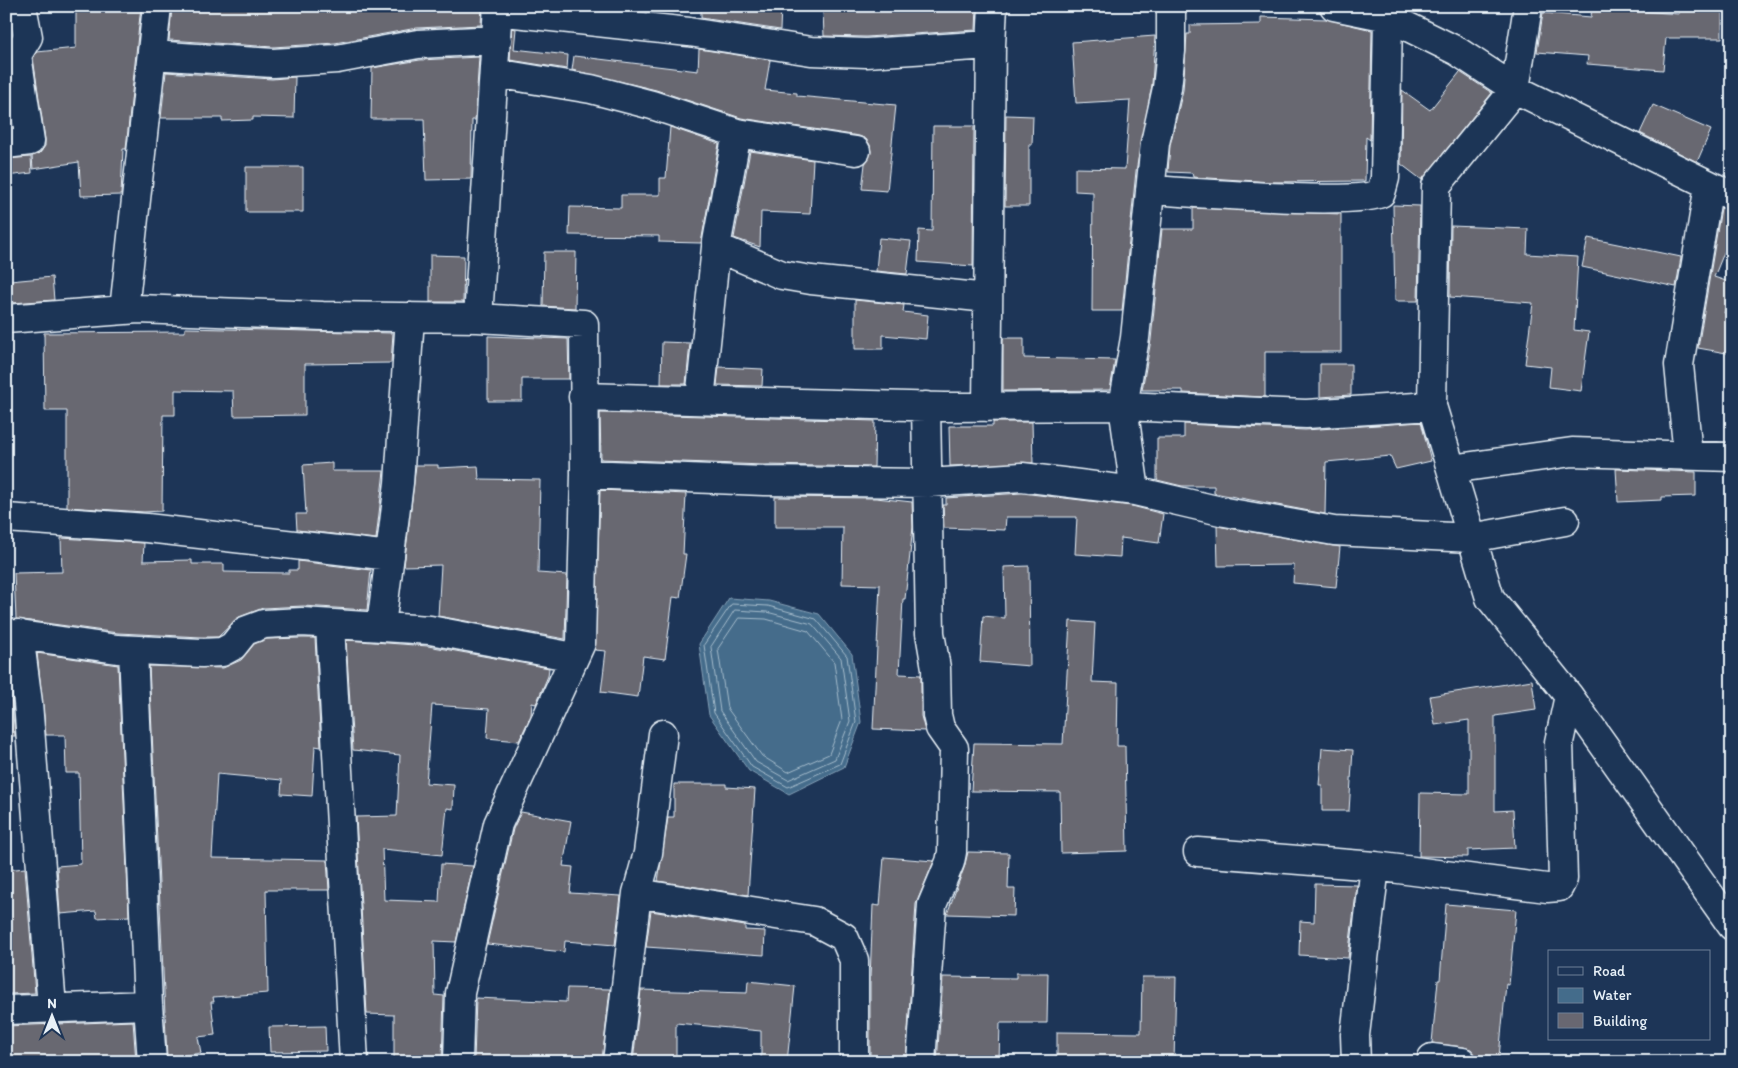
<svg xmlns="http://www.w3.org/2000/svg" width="1738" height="1068" viewBox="0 0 1738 1068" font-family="Itim,sans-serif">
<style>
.water{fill:#446c8b;stroke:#86a1b7}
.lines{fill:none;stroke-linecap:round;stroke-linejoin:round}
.shore{stroke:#a6bccc;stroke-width:1}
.building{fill:#686771;stroke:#e8f1f8}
.street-casing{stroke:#e8f1f8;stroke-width:31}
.street{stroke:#1d3557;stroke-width:28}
</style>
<rect width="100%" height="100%" fill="#1d3557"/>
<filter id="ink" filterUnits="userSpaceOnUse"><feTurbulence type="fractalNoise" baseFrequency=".02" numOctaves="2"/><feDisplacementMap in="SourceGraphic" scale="10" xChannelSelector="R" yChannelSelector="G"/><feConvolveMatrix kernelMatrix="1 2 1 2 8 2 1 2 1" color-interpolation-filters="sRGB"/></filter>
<g filter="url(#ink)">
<path class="water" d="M 729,598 L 769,601 L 819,614 L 852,654 L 861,722 L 844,767 L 789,794 L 749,771 L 709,715 L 699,644 Z"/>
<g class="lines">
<path class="shore" d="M 732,604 L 768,606 L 816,619 L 847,656 L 856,722 L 840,764 L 788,787 L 752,767 L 714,713 L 704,645 Z
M 735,610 L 767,612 L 812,624 L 841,658 L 850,721 L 835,759 L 788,780 L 756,762 L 720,711 L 711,647 Z
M 739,618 L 766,619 L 808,631 L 834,662 L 842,720 L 829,754 L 788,772 L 762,756 L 727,708 L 718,649 Z"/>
</g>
<path class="building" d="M 76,6 L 141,6 L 126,149 L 123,149 L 121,195 L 81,196 L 79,162 L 33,169 L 32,156 L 40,153 L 45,146 L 45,139 L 33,58 L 37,52 L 76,48 Z
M 172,6 L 482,6 L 481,25 L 417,28 L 335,43 L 273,47 L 169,40 Z
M 701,6 L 781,6 L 780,30 L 701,18 Z
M 857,6 L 977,6 L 976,30 L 866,37 L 824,36 L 823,10 L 857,10 Z
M 1592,7 L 1679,14 L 1679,11 L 1722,11 L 1722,38 L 1666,38 L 1663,70 L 1587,64 L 1588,56 L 1537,52 L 1543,13 L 1591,17 Z
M 1261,17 L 1326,19 L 1372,30 L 1370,140 L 1366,137 L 1365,181 L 1272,182 L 1193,177 L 1192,173 L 1168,172 L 1170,145 L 1183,90 L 1187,34 L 1190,34 L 1190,25 L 1261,24 Z
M 512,28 L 516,29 L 514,49 L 568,55 L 567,69 L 510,60 Z
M 1155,36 L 1152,85 L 1136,171 L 1122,311 L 1092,311 L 1093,192 L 1075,191 L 1075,168 L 1125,169 L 1130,100 L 1076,103 L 1072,42 Z
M 699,49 L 770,60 L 765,90 L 797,93 L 797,96 L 896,105 L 887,191 L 862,189 L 865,164 L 871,153 L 870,145 L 866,139 L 859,136 L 741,118 L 656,90 L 572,70 L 574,56 L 698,71 Z
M 479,57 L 475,120 L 472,120 L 471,179 L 426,180 L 424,119 L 371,119 L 372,68 L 420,60 Z
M 166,72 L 272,79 L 295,77 L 294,118 L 253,117 L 253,120 L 222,121 L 222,118 L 161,118 Z
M 1460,72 L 1492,93 L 1422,180 L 1401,164 L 1402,90 L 1430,110 Z
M 1653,105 L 1711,130 L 1697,162 L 1640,133 Z
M 1006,115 L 1033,116 L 1032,145 L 1029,145 L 1029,206 L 1005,206 Z
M 933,126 L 974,126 L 973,266 L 918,262 L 919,230 L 932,231 Z
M 670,127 L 719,144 L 701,243 L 659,242 L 659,236 L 569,235 L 570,207 L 621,208 L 621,195 L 660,195 L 660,178 L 666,178 Z
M 750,151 L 813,160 L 810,214 L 761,212 L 760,247 L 734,238 Z
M 31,157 L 32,173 L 6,176 L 6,159 Z
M 246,167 L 303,167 L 303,212 L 246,212 Z
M 1393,205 L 1420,206 L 1418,301 L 1395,301 Z
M 1193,208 L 1341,214 L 1341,352 L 1265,352 L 1265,397 L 1183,393 L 1183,390 L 1142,390 L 1151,340 L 1162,229 L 1193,229 Z
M 1721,208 L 1732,211 L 1732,233 L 1714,277 L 1732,283 L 1724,313 L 1732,314 L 1732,354 L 1698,348 Z
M 1451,226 L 1528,229 L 1527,254 L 1578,257 L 1574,330 L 1589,332 L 1581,391 L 1549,387 L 1551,367 L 1525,364 L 1533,303 L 1450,297 Z
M 879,238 L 911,241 L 907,274 L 876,271 Z
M 1588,238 L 1681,257 L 1676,287 L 1582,267 Z
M 544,252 L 576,252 L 575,308 L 543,306 Z
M 430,255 L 464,256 L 463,302 L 430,302 Z
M 52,277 L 54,300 L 12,303 L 10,281 Z
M 855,300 L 904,305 L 903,312 L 928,315 L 926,339 L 883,335 L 883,349 L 855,349 Z
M 185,328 L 393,333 L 391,363 L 305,364 L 305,415 L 234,416 L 233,391 L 175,390 L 175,415 L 163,415 L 162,511 L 144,512 L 67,507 L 67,411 L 45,411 L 44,333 L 185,332 Z
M 488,336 L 568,339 L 569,379 L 522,379 L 522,401 L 488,401 Z
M 1003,338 L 1024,338 L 1024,358 L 1115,360 L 1110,390 L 1003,391 Z
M 662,342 L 690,343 L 686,384 L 661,384 Z
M 1320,364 L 1351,364 L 1351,395 L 1320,397 Z
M 719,367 L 763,369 L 762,386 L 717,385 Z
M 600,413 L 875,421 L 874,467 L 764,465 L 601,459 Z
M 993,422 L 1032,422 L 1033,463 L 950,466 L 949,426 L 993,426 Z
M 1421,422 L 1431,461 L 1396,469 L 1390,456 L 1326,462 L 1325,514 L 1214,493 L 1214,486 L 1182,486 L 1157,480 L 1157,438 L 1184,438 L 1184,424 L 1305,430 Z
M 332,463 L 332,471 L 384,471 L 376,539 L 297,530 L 296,514 L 306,514 L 303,465 Z
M 416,465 L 438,465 L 438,468 L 478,466 L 479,479 L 540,480 L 538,573 L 567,575 L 565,639 L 438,616 L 441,565 L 404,566 Z
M 1616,469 L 1696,472 L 1696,496 L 1662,497 L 1662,500 L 1618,502 Z
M 600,490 L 686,494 L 683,554 L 686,554 L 680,598 L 673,597 L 665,659 L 643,656 L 638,697 L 601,692 L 606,651 L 595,650 Z
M 1022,493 L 1132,506 L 1163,514 L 1159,543 L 1121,538 L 1120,557 L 1075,554 L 1077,517 L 1006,517 L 1005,530 L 944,528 L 943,505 L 946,505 L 946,498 Z
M 775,497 L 876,498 L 912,502 L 913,527 L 905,599 L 903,599 L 899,674 L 921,675 L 921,716 L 925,731 L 873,729 L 880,585 L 842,584 L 843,527 L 775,527 Z
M 1217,526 L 1340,547 L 1336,587 L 1293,583 L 1294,565 L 1218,566 Z
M 61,538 L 144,543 L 143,561 L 192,560 L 192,564 L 224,564 L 224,572 L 289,573 L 289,570 L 298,570 L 298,561 L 371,570 L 367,610 L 303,606 L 263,608 L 239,617 L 218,637 L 202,637 L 118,633 L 16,619 L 14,573 L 62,572 Z
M 1029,566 L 1030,666 L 980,662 L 983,616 L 1005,618 L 1004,567 Z
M 1070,621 L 1095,623 L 1092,682 L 1118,683 L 1117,746 L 1125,746 L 1127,851 L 1061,853 L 1060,792 L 971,791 L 974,743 L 1063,744 Z
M 302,638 L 315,638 L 321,747 L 315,746 L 312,796 L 281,794 L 282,780 L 217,774 L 212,858 L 327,860 L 329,890 L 266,890 L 268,993 L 213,997 L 214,1002 L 211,1002 L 215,1035 L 198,1037 L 201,1053 L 167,1058 L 149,666 L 223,668 L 241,660 L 254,644 L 267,639 Z
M 346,640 L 428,646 L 549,668 L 548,676 L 536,704 L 532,703 L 531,715 L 519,741 L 487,738 L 489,709 L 432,705 L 426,783 L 454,785 L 453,809 L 447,808 L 442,855 L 382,849 L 384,900 L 439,902 L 441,864 L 473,866 L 456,942 L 434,941 L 435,995 L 444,996 L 442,1062 L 394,1062 L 394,1015 L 367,1014 L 356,817 L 397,816 L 400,755 L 353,750 Z
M 37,653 L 118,665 L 129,916 L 97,918 L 96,911 L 60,914 L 57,866 L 81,864 L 79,773 L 66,773 L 65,735 L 46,735 Z
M 6,666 L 12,705 L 15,736 L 6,736 Z
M 1532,680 L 1536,710 L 1495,716 L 1495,811 L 1513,810 L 1515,848 L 1468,850 L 1468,857 L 1419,856 L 1420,793 L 1469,794 L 1469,720 L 1435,725 L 1430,696 Z
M 1322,748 L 1353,750 L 1349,811 L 1322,811 L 1322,785 L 1319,785 Z
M 674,784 L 726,784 L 726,787 L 755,789 L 748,895 L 658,881 L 668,817 L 674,817 Z
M 521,812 L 571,821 L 563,866 L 573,867 L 570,893 L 621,896 L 615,945 L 565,941 L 564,952 L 487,944 L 513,829 Z
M 968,852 L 1009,853 L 1008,889 L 1015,889 L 1014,916 L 947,914 L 964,868 Z
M 884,857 L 934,861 L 916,904 L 906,1062 L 870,1062 L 870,978 L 873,905 L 880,906 Z
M 25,868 L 35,993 L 9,994 L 6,960 L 6,870 Z
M 1315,884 L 1357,885 L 1348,958 L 1299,955 L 1300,921 L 1314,922 Z
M 1446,904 L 1516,910 L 1509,985 L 1506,984 L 1499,1057 L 1476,1055 L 1471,1049 L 1464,1047 L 1432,1043 L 1438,980 L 1440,980 Z
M 651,911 L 745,926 L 745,930 L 765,931 L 764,955 L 646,947 Z
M 1016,973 L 1048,973 L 1047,1023 L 1000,1023 L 999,1062 L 937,1062 L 943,977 L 1016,978 Z
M 1142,977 L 1176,977 L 1174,1062 L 1057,1062 L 1057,1032 L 1141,1033 Z
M 748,981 L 795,986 L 787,1062 L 761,1062 L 761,1031 L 676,1023 L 676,1062 L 633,1062 L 641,990 L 747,993 Z
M 567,988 L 610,989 L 602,1062 L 474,1062 L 476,998 L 566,1002 Z
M 133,1021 L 136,1062 L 6,1062 L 6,1026 Z
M 325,1026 L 326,1051 L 270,1052 L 269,1027 Z"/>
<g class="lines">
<defs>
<path id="street" d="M 1334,6 L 1388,17 L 1457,51 L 1515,89 L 1732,196
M 1528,6 L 1515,89 L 1436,186 L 1432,406 L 1490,598 L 1569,696 L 1732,926
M 497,11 L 689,32 L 811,51 L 866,53 L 991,45
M 152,55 L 273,63 L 337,59 L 418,44 L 497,40
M 495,73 L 591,89 L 652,105 L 737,133 L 856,151
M 6,144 L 30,141 L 17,55 L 28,37 L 22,6
M 1150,190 C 1188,192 1359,206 1381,193 L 1385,178 L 1388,17
M 716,247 L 782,275 L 811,280 L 988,298
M 124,310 L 157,6
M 6,319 L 138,309 L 323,316 L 478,318 L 498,6
M 583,397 L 944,407 L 1123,406 L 1306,414 L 1432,406
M 700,400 L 716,247 L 737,133
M 987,407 L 991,45 L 993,6
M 1688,455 L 1679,365 L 1709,185
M 1451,469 L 1572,452 L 1732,457
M 585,474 L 764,481 L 928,483 L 1022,477 L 1135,491 L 1225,512 L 1334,531 L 1471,538 L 1565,521
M 1135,491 L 1123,406 L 1135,338 L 1155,143 L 1167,88 L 1171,51 L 1171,6
M 6,518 L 147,528 L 390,556
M 330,625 L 354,1062
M 381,626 L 399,483 L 410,317
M 6,633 L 117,649 L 202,653 L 222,652 L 233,646 L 245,631 L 264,624 L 302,622 L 430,630 L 574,657
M 19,634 L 28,703 L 52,1007
M 133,650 L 148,1005 L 152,1062
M 1198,852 L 1375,866 L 1355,1035 L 1356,1062
M 1375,866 L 1547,888 L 1559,887 L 1563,879 L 1559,742 L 1569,696
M 637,893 L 814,921 L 844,937 L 854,960 L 854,1062
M 6,1010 L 148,1005
M 1432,1058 L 1462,1062
M 458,1062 L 460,993 L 498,824 L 581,643 L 585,474 L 584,324 L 478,318
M 617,1062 L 637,893 L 648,853 L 663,734
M 921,1062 L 932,905 L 950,862 L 952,852 L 954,748 L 940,728 L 937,715 L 936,668 L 930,633 L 926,406"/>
</defs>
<use href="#street" class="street-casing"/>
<use href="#street" class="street"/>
</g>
</g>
<rect width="1738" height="1068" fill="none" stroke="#1d3557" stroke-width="25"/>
<rect x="12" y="12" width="1713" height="1043" fill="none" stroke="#e8f1f8" stroke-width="2" filter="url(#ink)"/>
<rect x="1548" y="950" width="162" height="90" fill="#1d3557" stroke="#6e8097"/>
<rect x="1558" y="967" width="25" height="8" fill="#1d3557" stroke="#6e8097"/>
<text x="1593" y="976" font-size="15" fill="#e8f1f8">Road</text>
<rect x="1558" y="988" width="25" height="15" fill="#446c8b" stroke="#6e8097"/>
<text x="1593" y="1000" font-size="15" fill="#e8f1f8">Water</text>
<rect x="1558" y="1013" width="25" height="15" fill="#686771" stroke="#6e8097"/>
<text x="1593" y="1026" font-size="15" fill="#e8f1f8">Building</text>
<g transform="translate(52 1016)" stroke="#1d3557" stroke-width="4" paint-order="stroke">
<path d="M0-4L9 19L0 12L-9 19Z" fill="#e8f1f8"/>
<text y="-8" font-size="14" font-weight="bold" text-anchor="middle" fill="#e8f1f8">N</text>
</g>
</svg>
